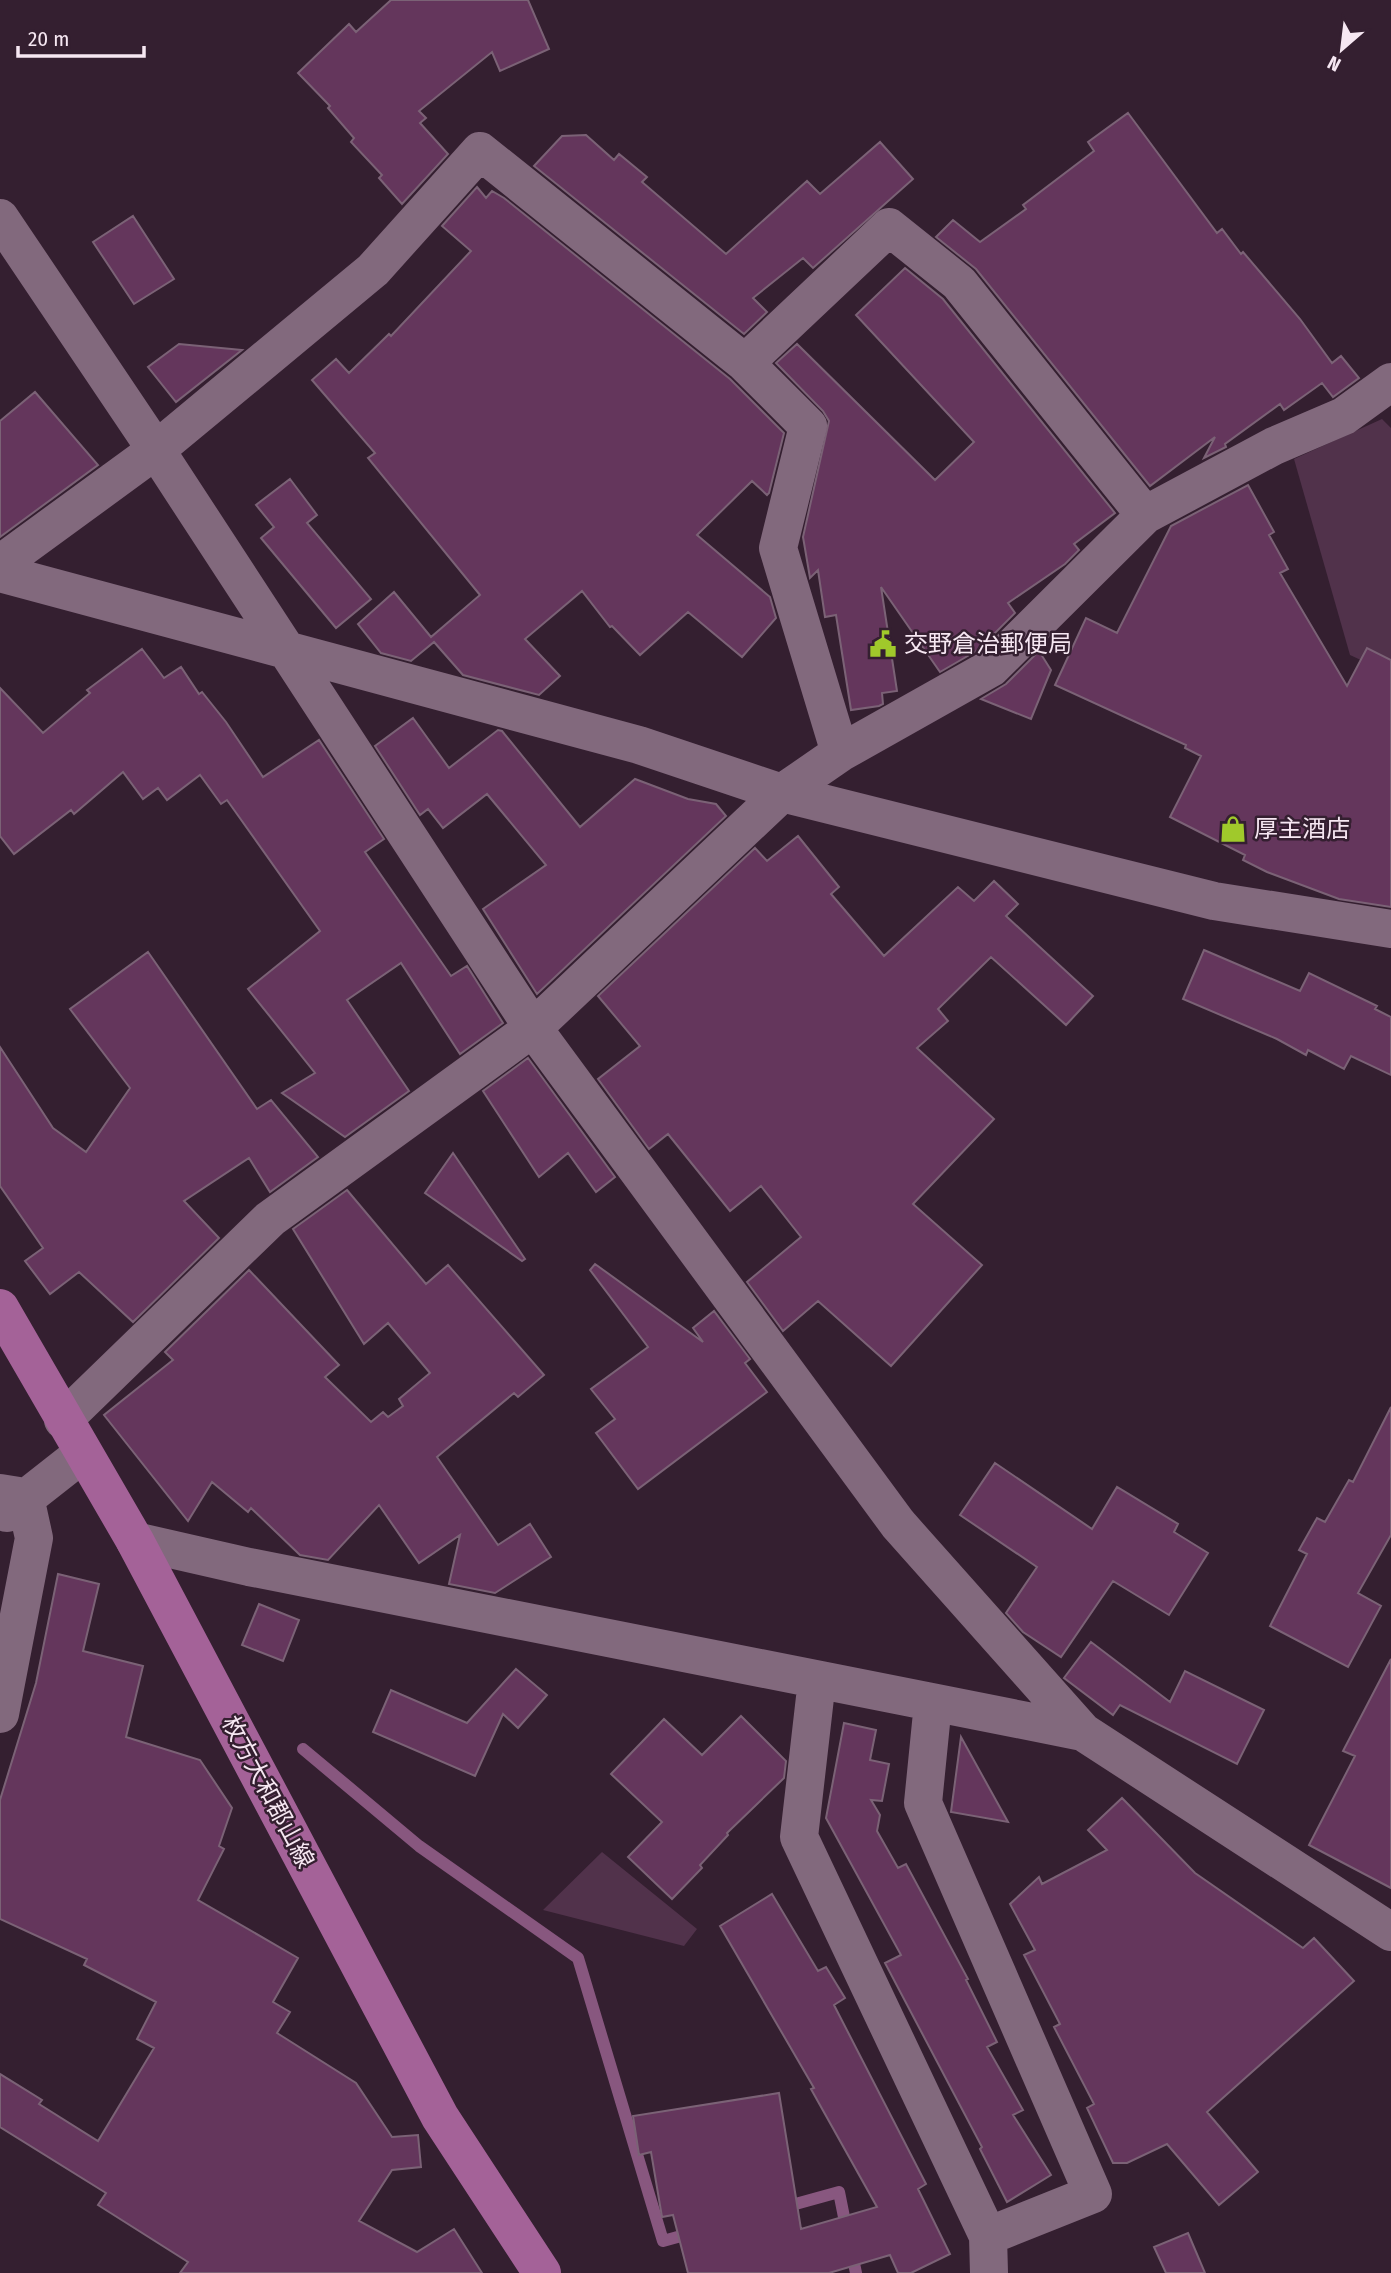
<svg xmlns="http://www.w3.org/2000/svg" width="1391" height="2273" viewBox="0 0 1391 2273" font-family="'Fira Sans Condensed','Noto Sans JP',sans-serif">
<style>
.green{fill:#51324b}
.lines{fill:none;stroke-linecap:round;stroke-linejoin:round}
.stream{stroke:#88577f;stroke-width:12}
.building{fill:#64365c;stroke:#7b6276;stroke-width:2}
.minor{stroke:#82697d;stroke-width:38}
.major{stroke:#a46298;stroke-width:38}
.labels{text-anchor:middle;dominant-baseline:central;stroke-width:5;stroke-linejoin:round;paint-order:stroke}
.poi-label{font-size:24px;fill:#f6e7f2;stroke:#341f30;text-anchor:start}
.street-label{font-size:24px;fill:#f6e7f2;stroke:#341f30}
</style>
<rect width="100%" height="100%" fill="#341f30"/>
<path class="green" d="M 1382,419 L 1391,428 L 1391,674 L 1350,655 L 1294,459 Z
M 602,1852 L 697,1929 L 684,1946 L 543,1910 Z"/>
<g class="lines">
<path class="stream" d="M 303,1749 L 419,1846 L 578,1958 L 663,2241 L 692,2233
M 781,2208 L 839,2192 L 847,2232
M 851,2249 L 856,2273"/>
</g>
<path class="building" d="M 391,0 L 528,0 L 549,49 L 500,71 L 492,52 L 419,111 L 426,118 L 420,123 L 448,154 L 402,204 L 379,178 L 382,175 L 351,142 L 354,138 L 328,108 L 330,106 L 298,73 L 349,24 L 356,32 Z
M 1128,113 L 1217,233 L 1222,229 L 1241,254 L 1243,252 L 1300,319 L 1332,363 L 1341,356 L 1359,378 L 1333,397 L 1322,383 L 1284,410 L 1280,404 L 1225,444 L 1226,447 L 1204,458 L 1215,437 L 1150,486 L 976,269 L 936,237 L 953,220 L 980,242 L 1026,209 L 1023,205 L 1094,151 L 1088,142 Z
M 586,135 L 614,160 L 619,154 L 647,177 L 642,182 L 726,254 L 807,181 L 820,194 L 880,142 L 913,179 L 813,268 L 803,258 L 753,298 L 767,312 L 744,334 L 534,166 L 562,136 Z
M 477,187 L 486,198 L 492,191 L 504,198 L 730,379 L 784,433 L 769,493 L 767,495 L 752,481 L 697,535 L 770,597 L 776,618 L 742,657 L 688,612 L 640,655 L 612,626 L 610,627 L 582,591 L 525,639 L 560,676 L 539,695 L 463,675 L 434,642 L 411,661 L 381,653 L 358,624 L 394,592 L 431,637 L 480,595 L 368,458 L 375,453 L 312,380 L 336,359 L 349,373 L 389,334 L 391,336 L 471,251 L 442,226 Z
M 133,216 L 174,279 L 134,304 L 93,242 Z
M 905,268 L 943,299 L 1115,513 L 1074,544 L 1079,550 L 1065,564 L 1008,603 L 1015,613 L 978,650 L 940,672 L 881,587 L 897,691 L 882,693 L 883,704 L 879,706 L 851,710 L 836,615 L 825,617 L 818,570 L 810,578 L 803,537 L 829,421 L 823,411 L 776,363 L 797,344 L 935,480 L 974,442 L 856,315 Z
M 179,344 L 242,350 L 176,402 L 148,367 Z
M 35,392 L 98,465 L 0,537 L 0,421 Z
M 290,479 L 317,515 L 307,523 L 371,599 L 336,628 L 261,538 L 274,527 L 256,505 Z
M 1248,485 L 1274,532 L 1269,535 L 1288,569 L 1280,573 L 1347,686 L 1367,648 L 1391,660 L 1391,907 L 1339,899 L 1267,872 L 1243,860 L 1245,855 L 1170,817 L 1201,756 L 1185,748 L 1186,745 L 1055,685 L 1086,618 L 1117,633 L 1171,526 Z
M 142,649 L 164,678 L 181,667 L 199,694 L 202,692 L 226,722 L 263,777 L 319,740 L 384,839 L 365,852 L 451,976 L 467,966 L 503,1023 L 460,1054 L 401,963 L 347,1000 L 409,1091 L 345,1137 L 282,1093 L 315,1073 L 248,989 L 320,931 L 227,800 L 221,804 L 200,775 L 167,800 L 158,788 L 143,799 L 123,772 L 74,814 L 71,810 L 14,854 L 0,836 L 0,688 L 43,733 L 90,693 L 87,690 Z
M 1039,651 L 1051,670 L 1031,719 L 981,699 L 1006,684 Z
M 413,718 L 449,768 L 498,730 L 502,731 L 580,827 L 635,779 L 688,799 L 716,804 L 726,816 L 537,994 L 483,909 L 546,865 L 487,794 L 443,828 L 428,809 L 420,815 L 375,746 Z
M 798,836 L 839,887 L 831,894 L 884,956 L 958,887 L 974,901 L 994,881 L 1018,904 L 1006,916 L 1093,996 L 1066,1025 L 991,957 L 938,1009 L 948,1021 L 917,1048 L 994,1119 L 913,1204 L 982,1265 L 891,1366 L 818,1301 L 783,1331 L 747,1282 L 801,1237 L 761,1186 L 730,1211 L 668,1134 L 649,1149 L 598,1079 L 640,1046 L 598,996 L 755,848 L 767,861 Z
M 1204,950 L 1300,991 L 1309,973 L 1377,1006 L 1375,1009 L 1391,1017 L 1391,1075 L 1351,1056 L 1344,1069 L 1308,1050 L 1306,1055 L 1277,1039 L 1183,999 Z
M 148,952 L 257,1109 L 271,1100 L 318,1157 L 270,1192 L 249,1158 L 184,1201 L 219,1238 L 133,1322 L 79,1272 L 50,1294 L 25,1261 L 43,1248 L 0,1186 L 0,1047 L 53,1128 L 86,1152 L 130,1088 L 70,1009 Z
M 528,1058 L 615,1177 L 596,1192 L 568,1153 L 539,1177 L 483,1091 Z
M 453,1153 L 525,1259 L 522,1261 L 425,1193 Z
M 347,1190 L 426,1284 L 448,1265 L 544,1375 L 518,1397 L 514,1393 L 437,1457 L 498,1545 L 530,1524 L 551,1557 L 495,1593 L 449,1584 L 460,1535 L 419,1563 L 379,1505 L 328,1560 L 300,1555 L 251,1508 L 248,1512 L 212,1482 L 188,1521 L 104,1415 L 173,1360 L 165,1352 L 249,1270 L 339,1365 L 325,1377 L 371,1422 L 383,1412 L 388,1417 L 403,1406 L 399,1399 L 430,1373 L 388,1323 L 364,1344 L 293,1229 Z
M 595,1264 L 703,1342 L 693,1328 L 714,1311 L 750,1359 L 745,1363 L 767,1392 L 638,1489 L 596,1433 L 615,1419 L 591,1389 L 648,1347 L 590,1270 Z
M 1391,1407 L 1391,1535 L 1358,1593 L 1381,1606 L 1348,1667 L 1270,1626 L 1307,1554 L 1299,1550 L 1317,1518 L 1325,1522 L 1349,1480 L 1353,1482 Z
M 995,1463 L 1092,1529 L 1117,1487 L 1178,1524 L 1174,1532 L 1208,1553 L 1169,1615 L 1113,1581 L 1061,1657 L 1023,1632 L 1006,1613 L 1037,1567 L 960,1515 Z
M 58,1574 L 99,1584 L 83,1651 L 143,1666 L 126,1737 L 200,1760 L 232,1808 L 219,1846 L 224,1849 L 198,1900 L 298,1958 L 273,2002 L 290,2012 L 277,2033 L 356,2083 L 392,2137 L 418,2135 L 421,2167 L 392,2170 L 359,2221 L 417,2252 L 454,2229 L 482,2273 L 180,2273 L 188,2262 L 98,2205 L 106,2193 L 0,2127 L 0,2074 L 42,2100 L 39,2104 L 98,2141 L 154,2048 L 137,2039 L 156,2002 L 84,1965 L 87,1959 L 0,1919 L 0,1800 L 36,1683 Z
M 259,1604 L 299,1620 L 283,1661 L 242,1645 Z
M 1091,1642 L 1170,1702 L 1185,1671 L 1264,1710 L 1237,1764 L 1120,1705 L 1113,1715 L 1064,1678 Z
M 1391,1659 L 1391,1888 L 1309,1845 L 1355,1756 L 1343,1751 Z
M 516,1669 L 547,1695 L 518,1728 L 503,1714 L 475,1776 L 373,1732 L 391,1690 L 467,1723 Z
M 741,1716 L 786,1761 L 784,1778 L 727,1833 L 728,1835 L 700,1865 L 702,1868 L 672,1899 L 628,1857 L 662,1822 L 611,1774 L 664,1719 L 702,1755 Z
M 844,1723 L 876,1730 L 870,1760 L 889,1764 L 882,1801 L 871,1800 L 880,1815 L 877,1831 L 898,1868 L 906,1864 L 968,1979 L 966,1980 L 997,2042 L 987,2047 L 1023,2110 L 1013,2115 L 1051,2175 L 1007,2202 L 980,2149 L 982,2147 L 885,1963 L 901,1955 L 826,1818 Z
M 961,1737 L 1008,1822 L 951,1812 Z
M 1122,1798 L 1195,1873 L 1303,1948 L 1314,1938 L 1354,1981 L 1207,2112 L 1258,2172 L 1219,2205 L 1167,2144 L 1127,2163 L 1113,2163 L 1087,2108 L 1094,2104 L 1054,2027 L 1060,2024 L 1024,1955 L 1035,1950 L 1010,1904 L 1039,1877 L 1042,1884 L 1107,1850 L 1088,1830 Z
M 772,1894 L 818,1971 L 826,1967 L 845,1998 L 834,2005 L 926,2184 L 918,2189 L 950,2254 L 911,2273 L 898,2273 L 890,2255 L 829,2273 L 688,2273 L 673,2215 L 662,2217 L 651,2152 L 639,2155 L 633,2116 L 779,2093 L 801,2229 L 877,2207 L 811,2089 L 814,2088 L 720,1926 Z
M 1188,2233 L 1205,2273 L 1166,2273 L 1154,2247 Z"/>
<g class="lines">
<path class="minor" d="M 0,218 L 156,450 L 533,1028 L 898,1524 L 1083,1732
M 745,363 L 808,426 L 778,548 L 840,753
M 0,564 L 156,450 L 373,270 L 480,151 L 745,363 L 889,227 L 959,283 L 1145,515
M 0,573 L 639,745 L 782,793 L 1214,901 L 1391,929
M 63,1420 L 270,1219 L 533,1028 L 782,793 L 840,753 L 991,668 L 1145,515 L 1274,446 L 1344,416 L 1391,382
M 0,1493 L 25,1497 L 34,1538 L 0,1714
M 7,1513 L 82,1454
M 135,1541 L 249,1567 L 1083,1732 L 1391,1932
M 817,1680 L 799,1837 L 988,2236 L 989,2273
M 933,1703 L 923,1803 L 1093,2194 L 988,2236"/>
<path class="major" d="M 0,1308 L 135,1541 L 440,2117 L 542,2273"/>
</g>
<defs>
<symbol id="civic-bare" viewBox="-9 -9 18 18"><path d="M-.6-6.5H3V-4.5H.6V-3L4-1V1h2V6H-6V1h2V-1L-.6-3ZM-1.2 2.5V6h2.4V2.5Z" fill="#a0c92b" stroke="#341f30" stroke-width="2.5" paint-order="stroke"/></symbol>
<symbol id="shop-bare" viewBox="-9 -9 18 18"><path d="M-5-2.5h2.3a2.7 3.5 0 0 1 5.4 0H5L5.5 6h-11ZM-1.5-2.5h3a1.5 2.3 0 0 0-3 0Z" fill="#a0c92b" stroke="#341f30" stroke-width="2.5" paint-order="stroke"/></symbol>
</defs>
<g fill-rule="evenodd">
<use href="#civic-bare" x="864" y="625" width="38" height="38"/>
<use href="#shop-bare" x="1214" y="810" width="38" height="38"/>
</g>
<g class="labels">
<g class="poi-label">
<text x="904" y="644">交野倉治郵便局</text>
<text x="1254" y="829">厚主酒店</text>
</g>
<g class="street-label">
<text transform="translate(268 1792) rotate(62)">枚方大和郡山線</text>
</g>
</g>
<g transform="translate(1342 49) rotate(208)" stroke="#341f30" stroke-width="5" paint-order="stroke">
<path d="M0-5L12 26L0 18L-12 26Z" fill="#f6e7f2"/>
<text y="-10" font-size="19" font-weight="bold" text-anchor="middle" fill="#f6e7f2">N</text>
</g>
<path d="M18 46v10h126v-10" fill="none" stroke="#f6e7f2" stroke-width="3.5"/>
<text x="28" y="46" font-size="21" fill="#f6e7f2" stroke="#341f30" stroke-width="5" paint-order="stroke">20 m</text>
</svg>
